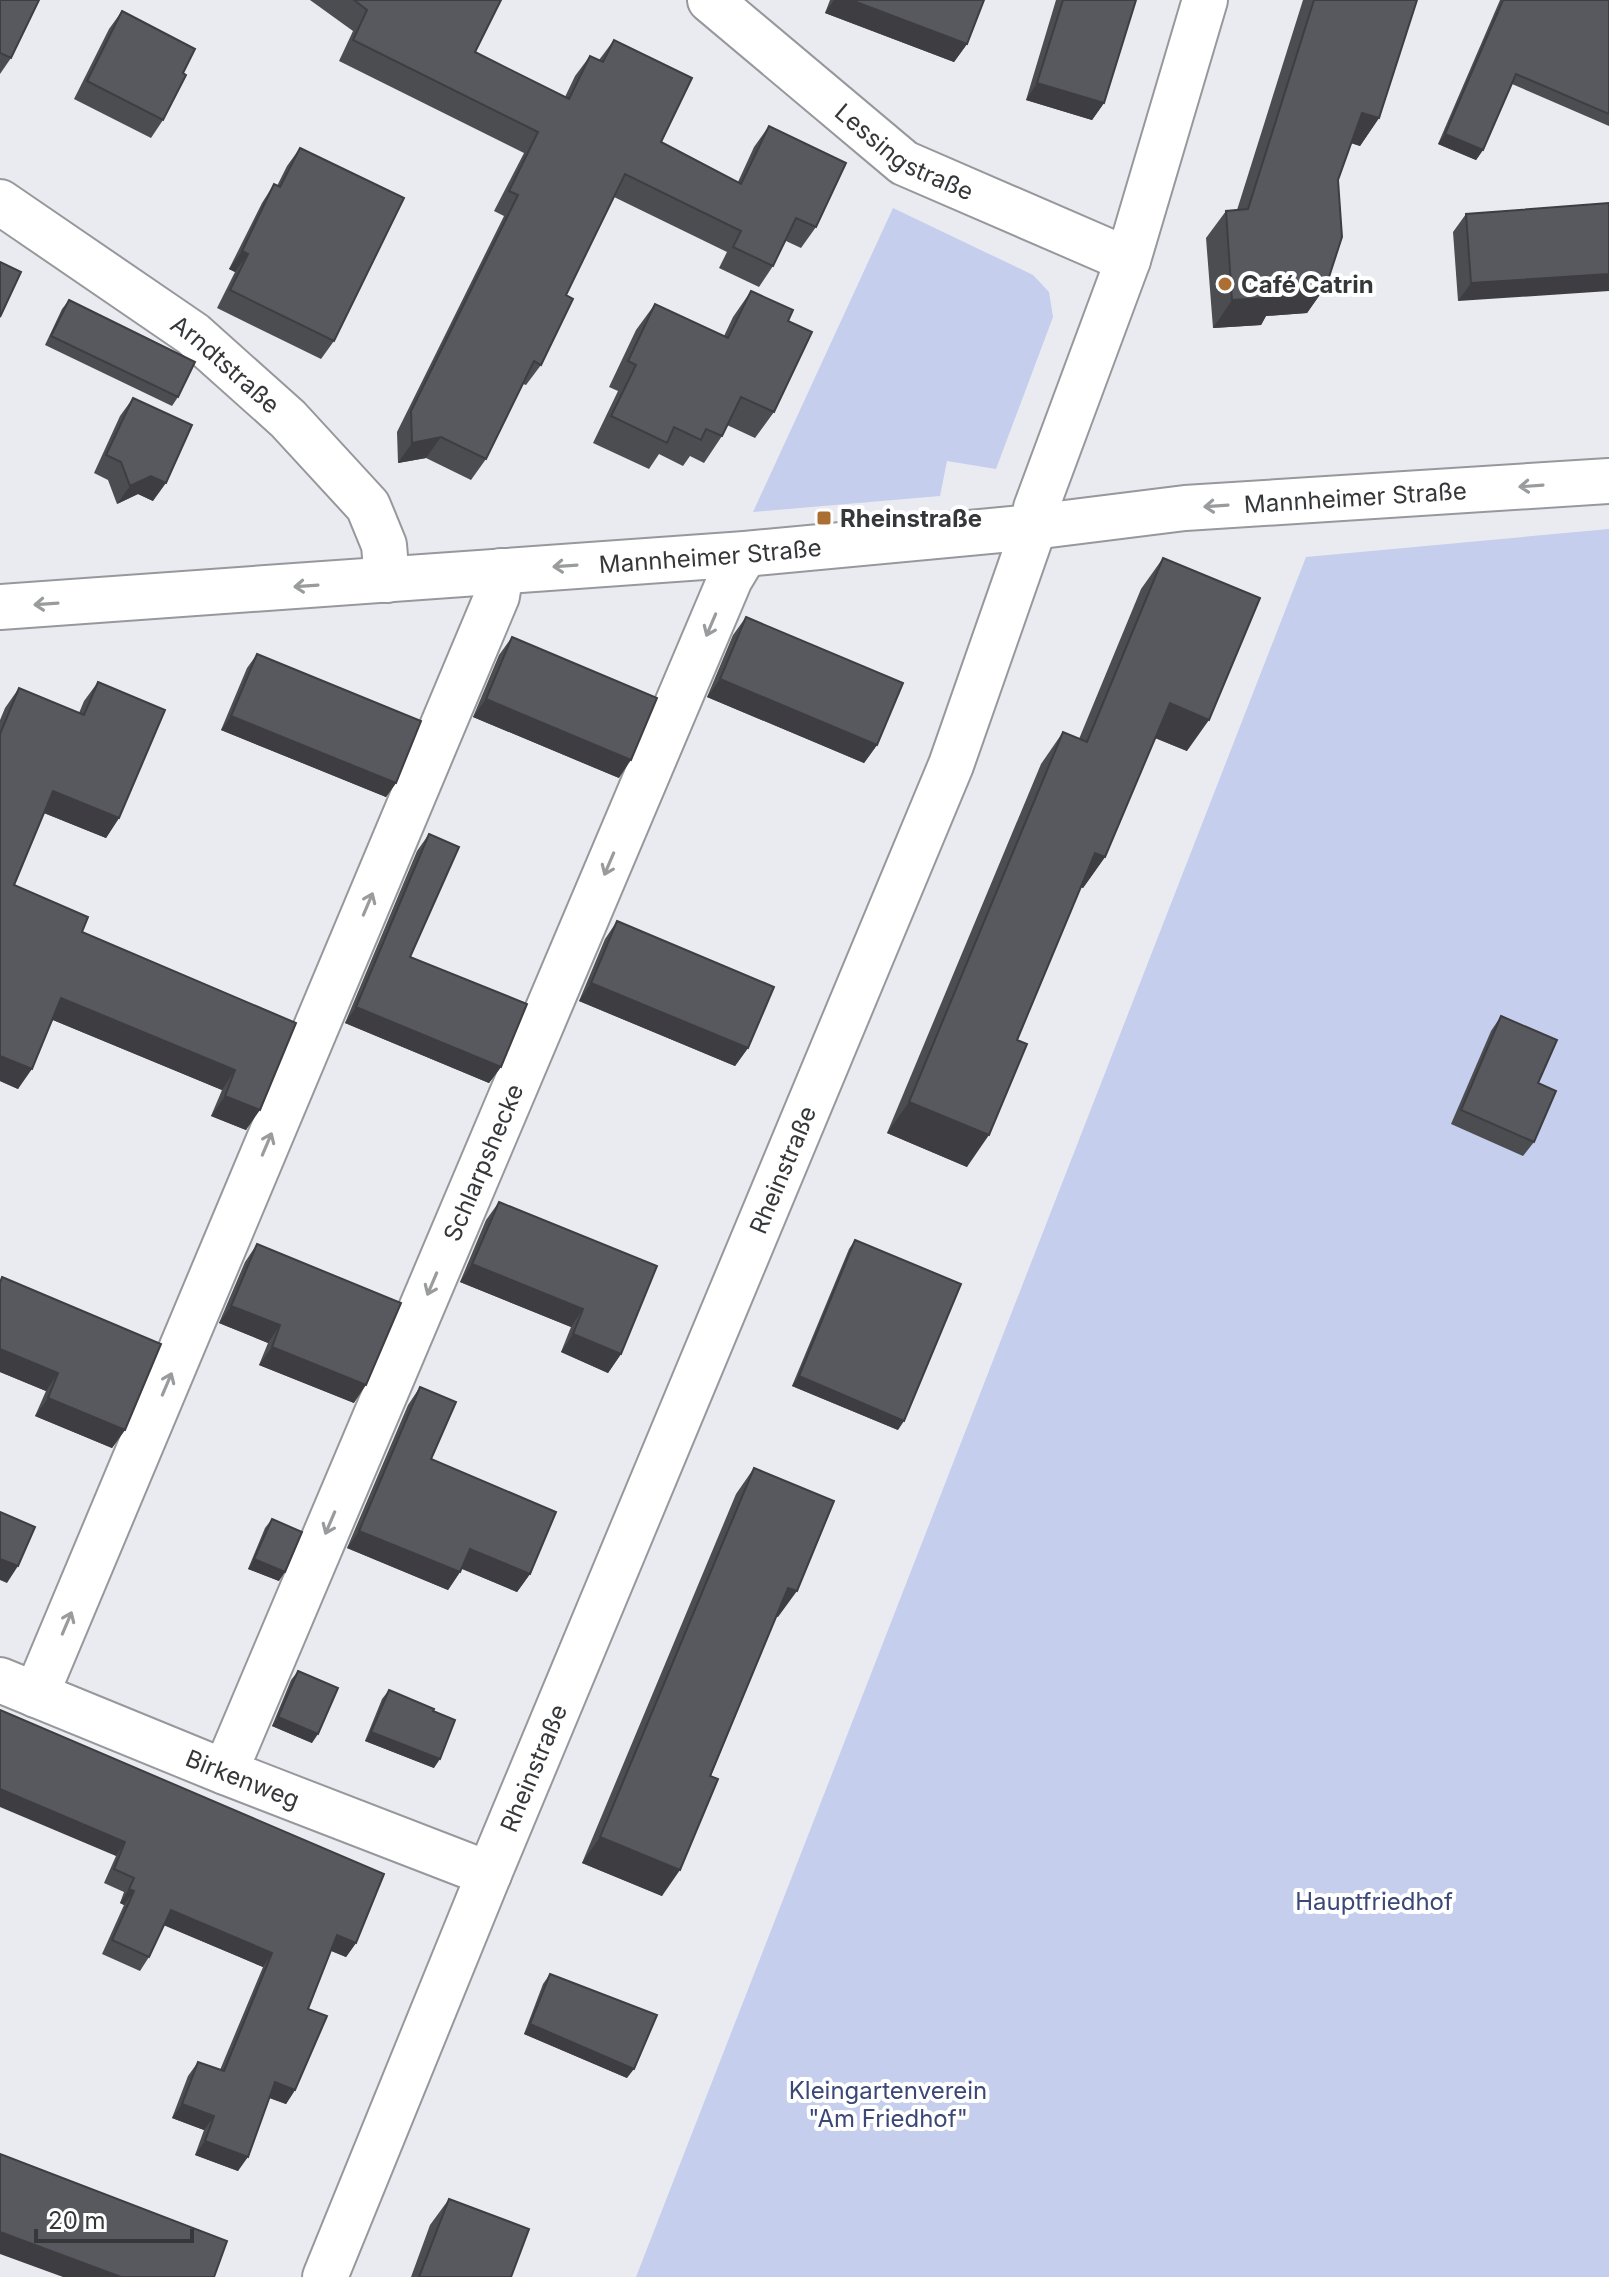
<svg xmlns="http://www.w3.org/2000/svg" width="1609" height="2277" viewBox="0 0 1609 2277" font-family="Inter,sans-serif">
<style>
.green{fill:#c5ceed}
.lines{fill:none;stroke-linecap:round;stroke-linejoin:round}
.minor-casing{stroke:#96989c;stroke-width:48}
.minor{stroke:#fff;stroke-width:44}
.wall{fill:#4c4d51}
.shaded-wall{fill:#3e3e42}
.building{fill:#58595e;stroke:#3e3e42;stroke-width:2}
.oneway{stroke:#9a9b9c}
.poi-dot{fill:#ac6f33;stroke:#fff;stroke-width:3}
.labels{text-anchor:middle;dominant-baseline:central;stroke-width:8;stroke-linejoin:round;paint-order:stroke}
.street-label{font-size:24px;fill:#363739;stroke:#fff}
.poi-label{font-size:24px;font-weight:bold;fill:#363739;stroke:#fff;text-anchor:start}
.park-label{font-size:24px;fill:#3b4776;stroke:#fff}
</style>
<rect width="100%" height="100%" fill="#eaebf0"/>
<path class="green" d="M 893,208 L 1033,275 L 1049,292 L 1053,317 L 996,469 L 947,461 L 940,496 L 753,512 Z
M 1609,529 L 1609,2277 L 636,2277 L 1306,557 Z"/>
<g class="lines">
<defs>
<g id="minor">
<path id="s1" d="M 710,0 L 904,163 L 1128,260"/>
<path id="s2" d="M 0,202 L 193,334 L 288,419 L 368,506 L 384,545 L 387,580"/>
<path id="s3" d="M 0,607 L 745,554 L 1033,527 L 1185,508 L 1609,481"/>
<path id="s4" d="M 0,1680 L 225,1772 L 489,1874"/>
<path d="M 36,1695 L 497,596 L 501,571"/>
<path id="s5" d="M 225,1772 L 730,579 L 745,554"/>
<path id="s6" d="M 325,2277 L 489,1874 L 951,765 L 1030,539 L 1036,508 L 1128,260 L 1205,0"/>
</g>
</defs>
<use href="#minor" class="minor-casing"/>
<use href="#minor" class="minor"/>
</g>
<path class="wall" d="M 0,0 L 11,58 L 0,74 Z
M 310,0 L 501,0 L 475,52 L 565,97 L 575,76 L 590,56 L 599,60 L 614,40 L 661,142 L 738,182 L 754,147 L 769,126 L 816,227 L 801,248 L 786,241 L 773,266 L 759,287 L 719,268 L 727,252 L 614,197 L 566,295 L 541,365 L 526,385 L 523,384 L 486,459 L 471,480 L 426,458 L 398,463 L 397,432 L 504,216 L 494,211 L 524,153 L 339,61 L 353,31 Z
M 830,0 L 984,0 L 967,44 L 954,62 L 825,13 Z
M 1056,0 L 1136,0 L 1104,103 L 1092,120 L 1026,100 Z
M 1303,0 L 1417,0 L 1379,118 L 1360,146 L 1351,143 L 1338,180 L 1326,286 L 1307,313 L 1266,316 L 1261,325 L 1213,328 L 1206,238 L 1226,211 L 1237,210 Z
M 1500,0 L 1609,0 L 1609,126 L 1512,84 L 1483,150 L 1476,160 L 1438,144 Z
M 122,11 L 183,73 L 163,120 L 151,138 L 74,99 L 109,29 Z
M 300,148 L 334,341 L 321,359 L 217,308 L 235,272 L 229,269 L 262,203 L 274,184 L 277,186 L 287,166 Z
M 1609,203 L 1458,301 L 1453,232 L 1466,214 Z
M 751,291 L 788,321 L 774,412 L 755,438 L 727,425 L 722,436 L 704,463 L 690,456 L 683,466 L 659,454 L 649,469 L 593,443 L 618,391 L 609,387 L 636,330 L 655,304 L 724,336 L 733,317 Z
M 69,300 L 178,397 L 172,406 L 45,345 L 62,309 Z
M 133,398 L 153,501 L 138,494 L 117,504 L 108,480 L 94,473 L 120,416 Z
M 1163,558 L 1187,751 L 1155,738 L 1105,857 L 1083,888 L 1081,887 L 1017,1040 L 967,1167 L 887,1133 L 1041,764 L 1063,732 L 1079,739 L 1141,589 Z
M 746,617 L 877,745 L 864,763 L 707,697 L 733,635 Z
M 512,637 L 619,778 L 473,717 L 499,655 Z
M 257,654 L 396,783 L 386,797 L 221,730 L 247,668 Z
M 98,682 L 119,818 L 106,838 L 44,813 L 14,885 L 82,932 L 296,1023 L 246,1130 L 211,1116 L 222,1090 L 53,1020 L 18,1089 L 0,1081 L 0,720 L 5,708 L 19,688 L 79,713 L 84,701 Z
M 429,834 L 410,957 L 501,1067 L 489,1083 L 345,1023 L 417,851 Z
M 617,921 L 748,1048 L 735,1066 L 579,1001 L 605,939 Z
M 1501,1016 L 1538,1083 L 1534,1142 L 1523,1156 L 1451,1124 L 1491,1031 Z
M 499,1202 L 621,1354 L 608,1373 L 561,1352 L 571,1327 L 460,1282 L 486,1220 Z
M 855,1240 L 898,1430 L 792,1386 L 849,1249 Z
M 257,1244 L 354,1403 L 259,1365 L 268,1343 L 219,1323 L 245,1262 Z
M 2,1277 L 125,1430 L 112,1448 L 35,1416 L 46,1391 L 0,1372 L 0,1281 Z
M 420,1387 L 431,1459 L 530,1574 L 517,1592 L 462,1569 L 448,1590 L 347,1548 L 408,1405 Z
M 754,1468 L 778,1617 L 776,1616 L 662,1896 L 582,1863 L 736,1494 Z
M 272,1519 L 279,1581 L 248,1569 L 265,1528 Z
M 298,1671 L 312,1743 L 272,1726 L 291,1680 Z
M 389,1690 L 433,1711 L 434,1768 L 365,1741 L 382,1699 Z
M 0,1710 L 356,1943 L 346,1957 L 331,1951 L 308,2009 L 295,2090 L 286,2104 L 269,2098 L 238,2171 L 195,2155 L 204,2130 L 172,2118 L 188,2076 L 198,2062 L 220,2070 L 263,1967 L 164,1925 L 149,1957 L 140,1971 L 102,1954 L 124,1905 L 120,1903 L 124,1892 L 104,1883 L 116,1856 Z
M 550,1974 L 627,2078 L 524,2034 L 543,1984 Z
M 449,2199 L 511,2277 L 411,2277 L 430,2225 Z"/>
<path class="shaded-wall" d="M 834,0 L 851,0 L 967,44 L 954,62 L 825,13 Z
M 1037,83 L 1104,103 L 1092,120 L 1026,100 Z
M 1362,113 L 1379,118 L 1360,146 L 1342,140 Z
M 1445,134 L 1483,150 L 1476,160 L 1438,144 Z
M 242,251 L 248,254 L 235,272 L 229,269 Z
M 1609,274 L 1609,291 L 1458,301 L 1471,283 Z
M 1326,286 L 1307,313 L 1266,316 L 1261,325 L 1213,328 L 1232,300 L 1280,289 Z
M 441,437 L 426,458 L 398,463 L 412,443 Z
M 151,476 L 166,483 L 153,501 L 138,494 L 117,504 L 130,486 Z
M 720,679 L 877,745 L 864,763 L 707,697 Z
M 486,699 L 631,760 L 619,778 L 473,717 Z
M 1170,703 L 1209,720 L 1187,751 L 1148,735 Z
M 231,716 L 396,783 L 386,797 L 221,730 Z
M 53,791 L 119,818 L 106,838 L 39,811 Z
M 1095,853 L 1105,857 L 1083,888 L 1073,884 Z
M 591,983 L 748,1048 L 735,1066 L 579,1001 Z
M 61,998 L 235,1070 L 222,1090 L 48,1018 Z
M 356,1007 L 501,1067 L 489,1083 L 345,1023 Z
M 0,1056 L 32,1069 L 18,1089 L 0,1081 Z
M 225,1096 L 260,1110 L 246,1130 L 211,1116 Z
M 909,1102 L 989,1135 L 967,1167 L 887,1133 Z
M 472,1264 L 583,1309 L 571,1327 L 460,1282 Z
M 231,1306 L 280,1325 L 268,1343 L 219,1323 Z
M 573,1334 L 621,1354 L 608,1373 L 561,1352 Z
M 272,1347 L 366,1385 L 354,1403 L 259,1365 Z
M 0,1349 L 58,1373 L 46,1391 L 0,1372 Z
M 799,1376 L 904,1421 L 898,1430 L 792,1386 Z
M 48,1398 L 125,1430 L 112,1448 L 35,1416 Z
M 359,1531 L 460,1572 L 448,1590 L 347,1548 Z
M 470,1549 L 530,1574 L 517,1592 L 458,1567 Z
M 0,1559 L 18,1566 L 7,1583 L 0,1580 Z
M 254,1559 L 285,1572 L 279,1581 L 248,1569 Z
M 788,1588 L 797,1591 L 778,1617 L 770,1614 Z
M 278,1717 L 318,1734 L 312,1743 L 272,1726 Z
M 371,1732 L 440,1759 L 434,1768 L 365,1741 Z
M 0,1789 L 125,1842 L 116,1856 L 0,1807 Z
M 600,1837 L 680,1870 L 662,1896 L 582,1863 Z
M 129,1889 L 134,1891 L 124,1905 L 120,1903 Z
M 171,1910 L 272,1953 L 263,1967 L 161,1924 Z
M 337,1935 L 356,1943 L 346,1957 L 327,1949 Z
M 530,2024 L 634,2069 L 627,2078 L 524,2034 Z
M 275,2082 L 295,2090 L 286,2104 L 265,2096 Z
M 182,2104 L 214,2116 L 204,2130 L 172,2118 Z
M 205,2141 L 248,2157 L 238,2171 L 195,2155 Z
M 0,2232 L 121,2277 L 63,2277 L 0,2254 Z"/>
<path class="building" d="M 0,0 L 39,0 L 11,58 L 0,53 Z
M 354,0 L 501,0 L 475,52 L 569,99 L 590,56 L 603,62 L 614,40 L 692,78 L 661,142 L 741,184 L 769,126 L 846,163 L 816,227 L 796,218 L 773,266 L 733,247 L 741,231 L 625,174 L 566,295 L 573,299 L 541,365 L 534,361 L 486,459 L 441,437 L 412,443 L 411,411 L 518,195 L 509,191 L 538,132 L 353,40 L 367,10 Z
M 851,0 L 984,0 L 967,44 Z
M 1063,0 L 1136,0 L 1104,103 L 1037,83 Z
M 1314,0 L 1417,0 L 1379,118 L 1362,113 L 1338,180 L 1342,237 L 1326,286 L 1280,289 L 1280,297 L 1232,300 L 1226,211 L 1248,209 Z
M 1503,0 L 1609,0 L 1609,114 L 1516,74 L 1483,150 L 1445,134 Z
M 122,11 L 195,49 L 183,73 L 186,75 L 163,120 L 87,81 Z
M 300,148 L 404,198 L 334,341 L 230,290 L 248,254 L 242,251 L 274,184 L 280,187 Z
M 1609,203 L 1609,274 L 1471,283 L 1466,214 Z
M 0,262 L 21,272 L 0,317 Z
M 751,291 L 793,310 L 788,321 L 812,332 L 774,412 L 741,397 L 722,436 L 706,429 L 701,440 L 674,427 L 667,443 L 611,416 L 636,365 L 628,361 L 655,304 L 728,338 Z
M 69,300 L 195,362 L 178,397 L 51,336 Z
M 133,398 L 192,425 L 166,483 L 151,476 L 130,486 L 121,462 L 106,455 Z
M 1163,558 L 1260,598 L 1209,720 L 1170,703 L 1105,857 L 1095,853 L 1017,1040 L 1027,1044 L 989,1135 L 909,1102 L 1063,732 L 1087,742 Z
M 746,617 L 903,683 L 877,745 L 720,679 Z
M 512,637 L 657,698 L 631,760 L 486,699 Z
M 257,654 L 421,721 L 396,783 L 231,716 Z
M 98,682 L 165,710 L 119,818 L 53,791 L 14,885 L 88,917 L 82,932 L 296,1023 L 260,1110 L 225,1096 L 235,1070 L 61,998 L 32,1069 L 0,1056 L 0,734 L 19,688 L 84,715 Z
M 429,834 L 459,847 L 410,957 L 527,1004 L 501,1067 L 356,1007 Z
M 617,921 L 774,987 L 748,1048 L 591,983 Z
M 1501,1016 L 1557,1040 L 1538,1083 L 1556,1091 L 1534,1142 L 1461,1110 Z
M 499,1202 L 657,1266 L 621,1354 L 573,1334 L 583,1309 L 472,1264 Z
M 855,1240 L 961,1284 L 904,1421 L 799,1376 Z
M 257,1244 L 401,1303 L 366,1385 L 272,1347 L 280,1325 L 231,1306 Z
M 2,1277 L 161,1344 L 125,1430 L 48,1398 L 58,1373 L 0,1349 L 0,1283 Z
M 420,1387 L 456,1402 L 431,1459 L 556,1512 L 530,1574 L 470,1549 L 460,1572 L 359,1531 Z
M 754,1468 L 834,1501 L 797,1591 L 788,1588 L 710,1776 L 718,1779 L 680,1870 L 600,1837 Z
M 0,1512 L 35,1527 L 18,1566 L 0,1559 Z
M 272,1519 L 302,1532 L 285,1572 L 254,1559 Z
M 298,1671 L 338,1688 L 318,1734 L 278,1717 Z
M 389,1690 L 434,1709 L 433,1711 L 455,1720 L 440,1759 L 371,1732 Z
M 0,1710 L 384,1874 L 356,1943 L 337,1935 L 308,2009 L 327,2016 L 295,2090 L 275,2082 L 248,2157 L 205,2141 L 214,2116 L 182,2104 L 198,2062 L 224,2071 L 272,1953 L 171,1910 L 149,1957 L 112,1940 L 134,1891 L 129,1889 L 134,1878 L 114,1869 L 125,1842 L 0,1789 Z
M 550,1974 L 657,2015 L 634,2069 L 530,2024 Z
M 0,2154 L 227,2241 L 214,2277 L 121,2277 L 0,2232 Z
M 449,2199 L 529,2229 L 511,2277 L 419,2277 Z"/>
<defs><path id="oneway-shaft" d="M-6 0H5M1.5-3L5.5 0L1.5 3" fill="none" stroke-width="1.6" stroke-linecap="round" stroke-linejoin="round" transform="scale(2)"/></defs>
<g class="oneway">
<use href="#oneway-shaft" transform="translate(1531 486) rotate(176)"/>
<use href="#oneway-shaft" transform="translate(1216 506) rotate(176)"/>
<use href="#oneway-shaft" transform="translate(565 566) rotate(176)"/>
<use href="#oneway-shaft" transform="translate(306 586) rotate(176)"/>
<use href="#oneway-shaft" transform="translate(46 604) rotate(176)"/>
<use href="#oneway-shaft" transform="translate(711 625) rotate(113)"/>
<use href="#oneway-shaft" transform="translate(609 864) rotate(113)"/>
<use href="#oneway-shaft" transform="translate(368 904) rotate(-67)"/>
<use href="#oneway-shaft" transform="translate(267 1144) rotate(-67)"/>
<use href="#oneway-shaft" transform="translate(432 1284) rotate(113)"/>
<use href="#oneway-shaft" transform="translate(167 1384) rotate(-67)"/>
<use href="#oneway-shaft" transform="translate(330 1523) rotate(113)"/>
<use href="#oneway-shaft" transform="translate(67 1623) rotate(-67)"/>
</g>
<g class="poi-dot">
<circle cx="1225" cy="284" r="8"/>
<rect x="816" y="510" width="16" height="16" rx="4"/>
</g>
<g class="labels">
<g class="street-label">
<text stroke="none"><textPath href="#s1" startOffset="248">Lessingstraße</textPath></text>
<text stroke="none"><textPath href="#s2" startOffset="278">Arndtstraße</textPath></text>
<text stroke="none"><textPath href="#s3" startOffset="1360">Mannheimer Straße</textPath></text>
<text stroke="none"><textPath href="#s3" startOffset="712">Mannheimer Straße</textPath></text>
<text stroke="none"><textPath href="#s5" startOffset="662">Schlarpshecke</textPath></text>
<text stroke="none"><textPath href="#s6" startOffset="1198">Rheinstraße</textPath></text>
<text stroke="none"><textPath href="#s6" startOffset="550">Rheinstraße</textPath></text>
<text stroke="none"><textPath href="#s4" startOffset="262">Birkenweg</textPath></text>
</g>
<g class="poi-label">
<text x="1241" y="284">Café Catrin</text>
<text x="840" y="518">Rheinstraße</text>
</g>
<g class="park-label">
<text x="1374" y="1901">Hauptfriedhof</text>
<text x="888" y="2090">Kleingartenverein<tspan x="888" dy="28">"Am Friedhof"</tspan></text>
</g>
</g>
<path d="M36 2229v12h156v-12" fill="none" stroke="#363739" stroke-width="4"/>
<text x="48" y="2229" font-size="24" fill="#363739" stroke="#ffffff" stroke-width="6" paint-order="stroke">20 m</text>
</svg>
